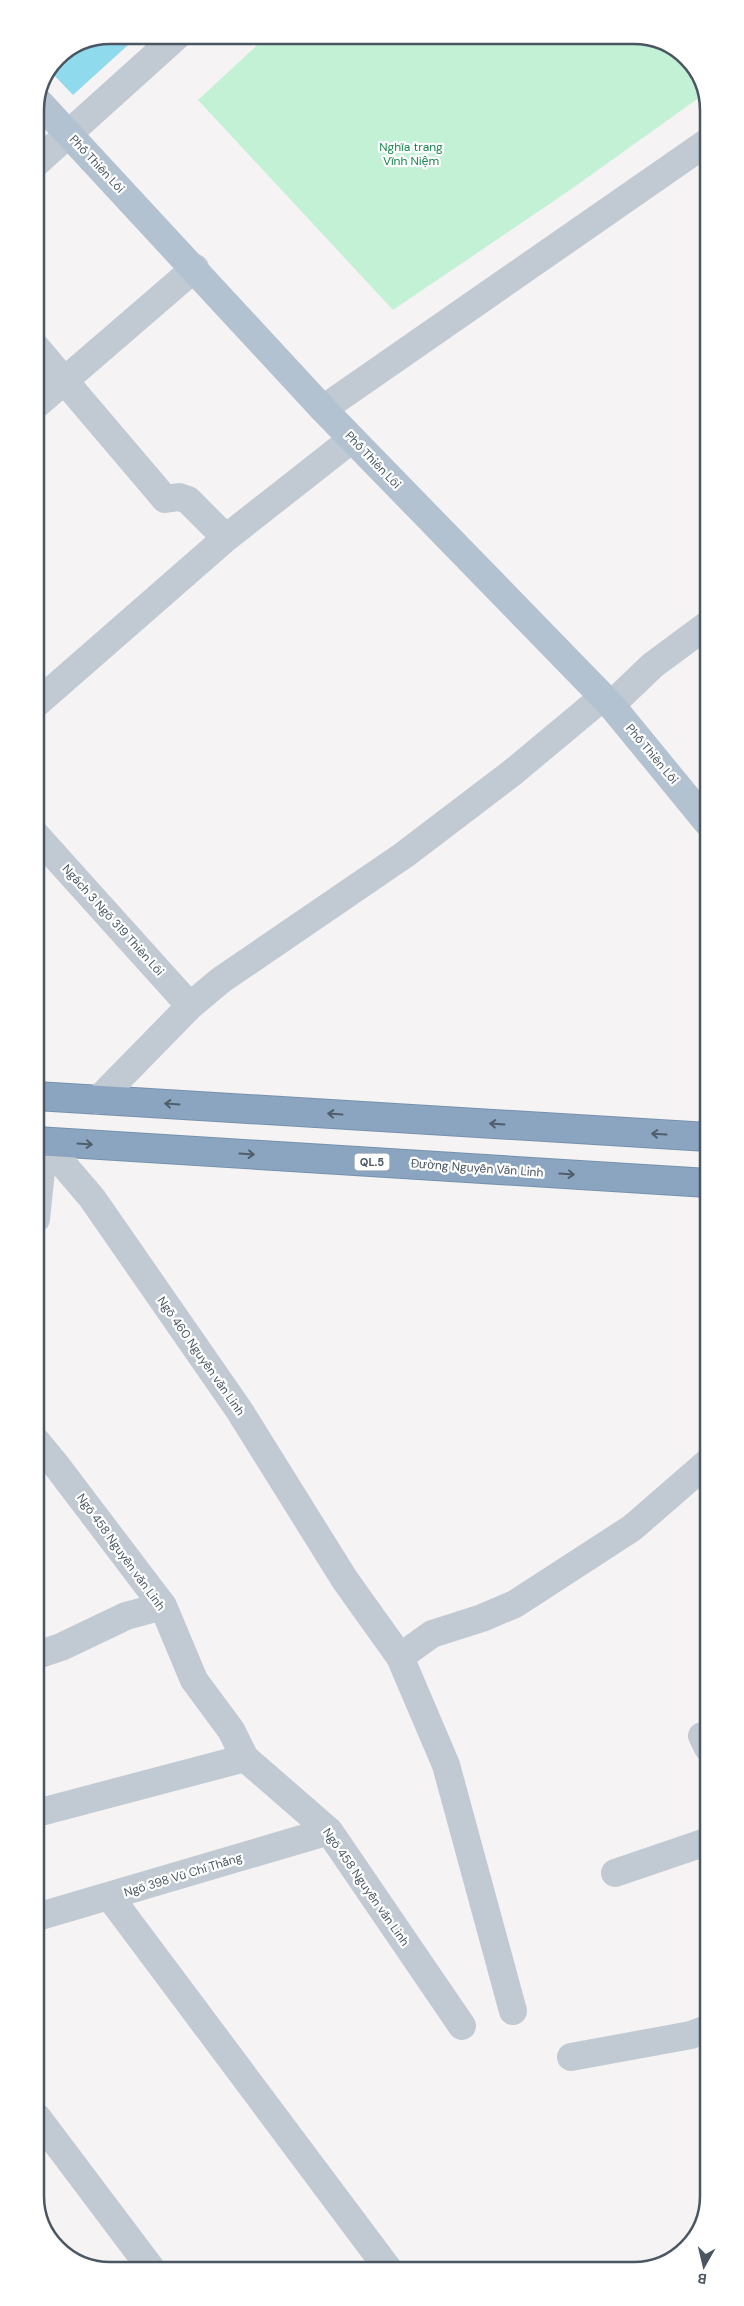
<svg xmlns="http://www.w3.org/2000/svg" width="744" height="2306" viewBox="0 0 744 2306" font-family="'DM Sans',sans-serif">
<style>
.green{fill:#c3f1d5}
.water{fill:#90daee}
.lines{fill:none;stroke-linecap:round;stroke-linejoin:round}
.highway-casing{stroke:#7690ad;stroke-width:30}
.minor{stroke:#c1cad2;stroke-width:28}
.major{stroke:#b3c2d1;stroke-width:28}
.highway{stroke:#8ba5c1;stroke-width:28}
.oneway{stroke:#505e6b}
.labels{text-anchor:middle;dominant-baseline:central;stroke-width:4.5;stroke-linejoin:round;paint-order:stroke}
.shield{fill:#fff;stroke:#808990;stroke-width:1}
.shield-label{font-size:11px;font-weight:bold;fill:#4a5661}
.park-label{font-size:12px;fill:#17864f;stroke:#fff}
.street-label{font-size:12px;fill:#4a5661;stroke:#fff}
.rim{fill:none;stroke:#4a5661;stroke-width:2.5}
</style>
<rect width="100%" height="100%" fill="#f5f3f3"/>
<path class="green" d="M 268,35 L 640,35 L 683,53 L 707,92 L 570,190 L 393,310 L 198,100 Z"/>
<path class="water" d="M 109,35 L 139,35 L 73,95 L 50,71 L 57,57 Z"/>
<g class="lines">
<defs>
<path id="highway" d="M 36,1096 L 708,1137
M 36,1141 L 708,1183"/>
</defs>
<use href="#highway" class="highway-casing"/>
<path class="minor" d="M 35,164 L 178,35
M 35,346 L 165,499 L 179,497 L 188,500 L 226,538
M 35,406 L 195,268
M 323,409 L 706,143
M 36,704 L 226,538 L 352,439
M 611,705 L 653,665 L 707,625
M 36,835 L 190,1006
M 98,1100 L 190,1006 L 221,980 L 404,855 L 513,772 L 603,697
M 44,1142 L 92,1198 L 239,1410 L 345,1580 L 400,1657 L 446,1765 L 513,2011
M 36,1219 L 44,1142
M 37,1442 L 56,1465 L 163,1606 L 194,1680 L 231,1730 L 245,1758 L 329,1831 L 462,2026
M 37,1655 L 61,1647 L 126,1616 L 163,1606
M 400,1657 L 432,1634 L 482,1618 L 515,1604 L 632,1528 L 708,1462
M 702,1736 L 708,1748
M 37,1813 L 245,1758
M 615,1873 L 709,1841
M 110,1897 L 389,2270
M 37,1917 L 329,1831
M 571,2057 L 691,2035 L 709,2028
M 37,2117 L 153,2271"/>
<path class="major" d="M 37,100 L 323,409 L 611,705 L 707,822"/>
<use href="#highway" class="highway"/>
</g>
<defs><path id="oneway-shaft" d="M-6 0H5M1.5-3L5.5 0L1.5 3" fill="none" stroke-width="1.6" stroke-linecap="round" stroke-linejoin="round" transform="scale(1.25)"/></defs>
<g class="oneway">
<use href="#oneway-shaft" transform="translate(172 1104) rotate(-176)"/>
<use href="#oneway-shaft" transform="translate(335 1114) rotate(-176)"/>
<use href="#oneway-shaft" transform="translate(497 1124) rotate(-176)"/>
<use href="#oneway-shaft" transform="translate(659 1134) rotate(-177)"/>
<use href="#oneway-shaft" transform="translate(85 1144) rotate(4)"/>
<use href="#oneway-shaft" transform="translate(247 1154) rotate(4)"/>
<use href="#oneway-shaft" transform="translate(567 1174) rotate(4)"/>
</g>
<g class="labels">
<rect class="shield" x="354.5" y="1153.5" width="35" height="17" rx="4"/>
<g class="shield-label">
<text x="372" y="1162">QL.5</text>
</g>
<g class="park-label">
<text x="411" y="147">Nghĩa trang<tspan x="411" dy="14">Vĩnh Niệm</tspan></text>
</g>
<g class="street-label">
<text transform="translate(97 164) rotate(47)">Phố Thiên Lôi</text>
<text transform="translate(373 460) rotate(46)">Phố Thiên Lôi</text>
<text transform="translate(652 754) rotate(50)">Phố Thiên Lôi</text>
<text transform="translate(113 920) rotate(48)">Ngách 3 Ngõ 319 Thiên Lôi</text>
<text transform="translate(477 1168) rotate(4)">Đường Nguyễn Văn Linh</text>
<text transform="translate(201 1356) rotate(55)">Ngõ 460 Nguyễn văn Linh</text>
<text transform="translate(121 1552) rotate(54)">Ngõ 458 Nguyễn văn Linh</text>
<text transform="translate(183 1875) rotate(-17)">Ngõ 398 Vũ Chí Thắng</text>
<text transform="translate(366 1887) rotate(55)">Ngõ 458 Nguyễn văn Linh</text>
</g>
</g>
<path d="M0 0H744V2306H0ZM110 44H634A66 66 0 0 1 700 110V2196A66 66 0 0 1 634 2262H110A66 66 0 0 1 44 2196V110A66 66 0 0 1 110 44Z" fill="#fff" fill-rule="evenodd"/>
<path class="rim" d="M110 44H634A66 66 0 0 1 700 110V2196A66 66 0 0 1 634 2262H110A66 66 0 0 1 44 2196V110A66 66 0 0 1 110 44Z"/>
<g transform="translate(704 2266) rotate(188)" stroke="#ffffff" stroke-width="4" paint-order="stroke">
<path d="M0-4L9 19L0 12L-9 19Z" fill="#4a5661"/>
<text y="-8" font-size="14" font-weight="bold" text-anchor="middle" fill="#4a5661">B</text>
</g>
</svg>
